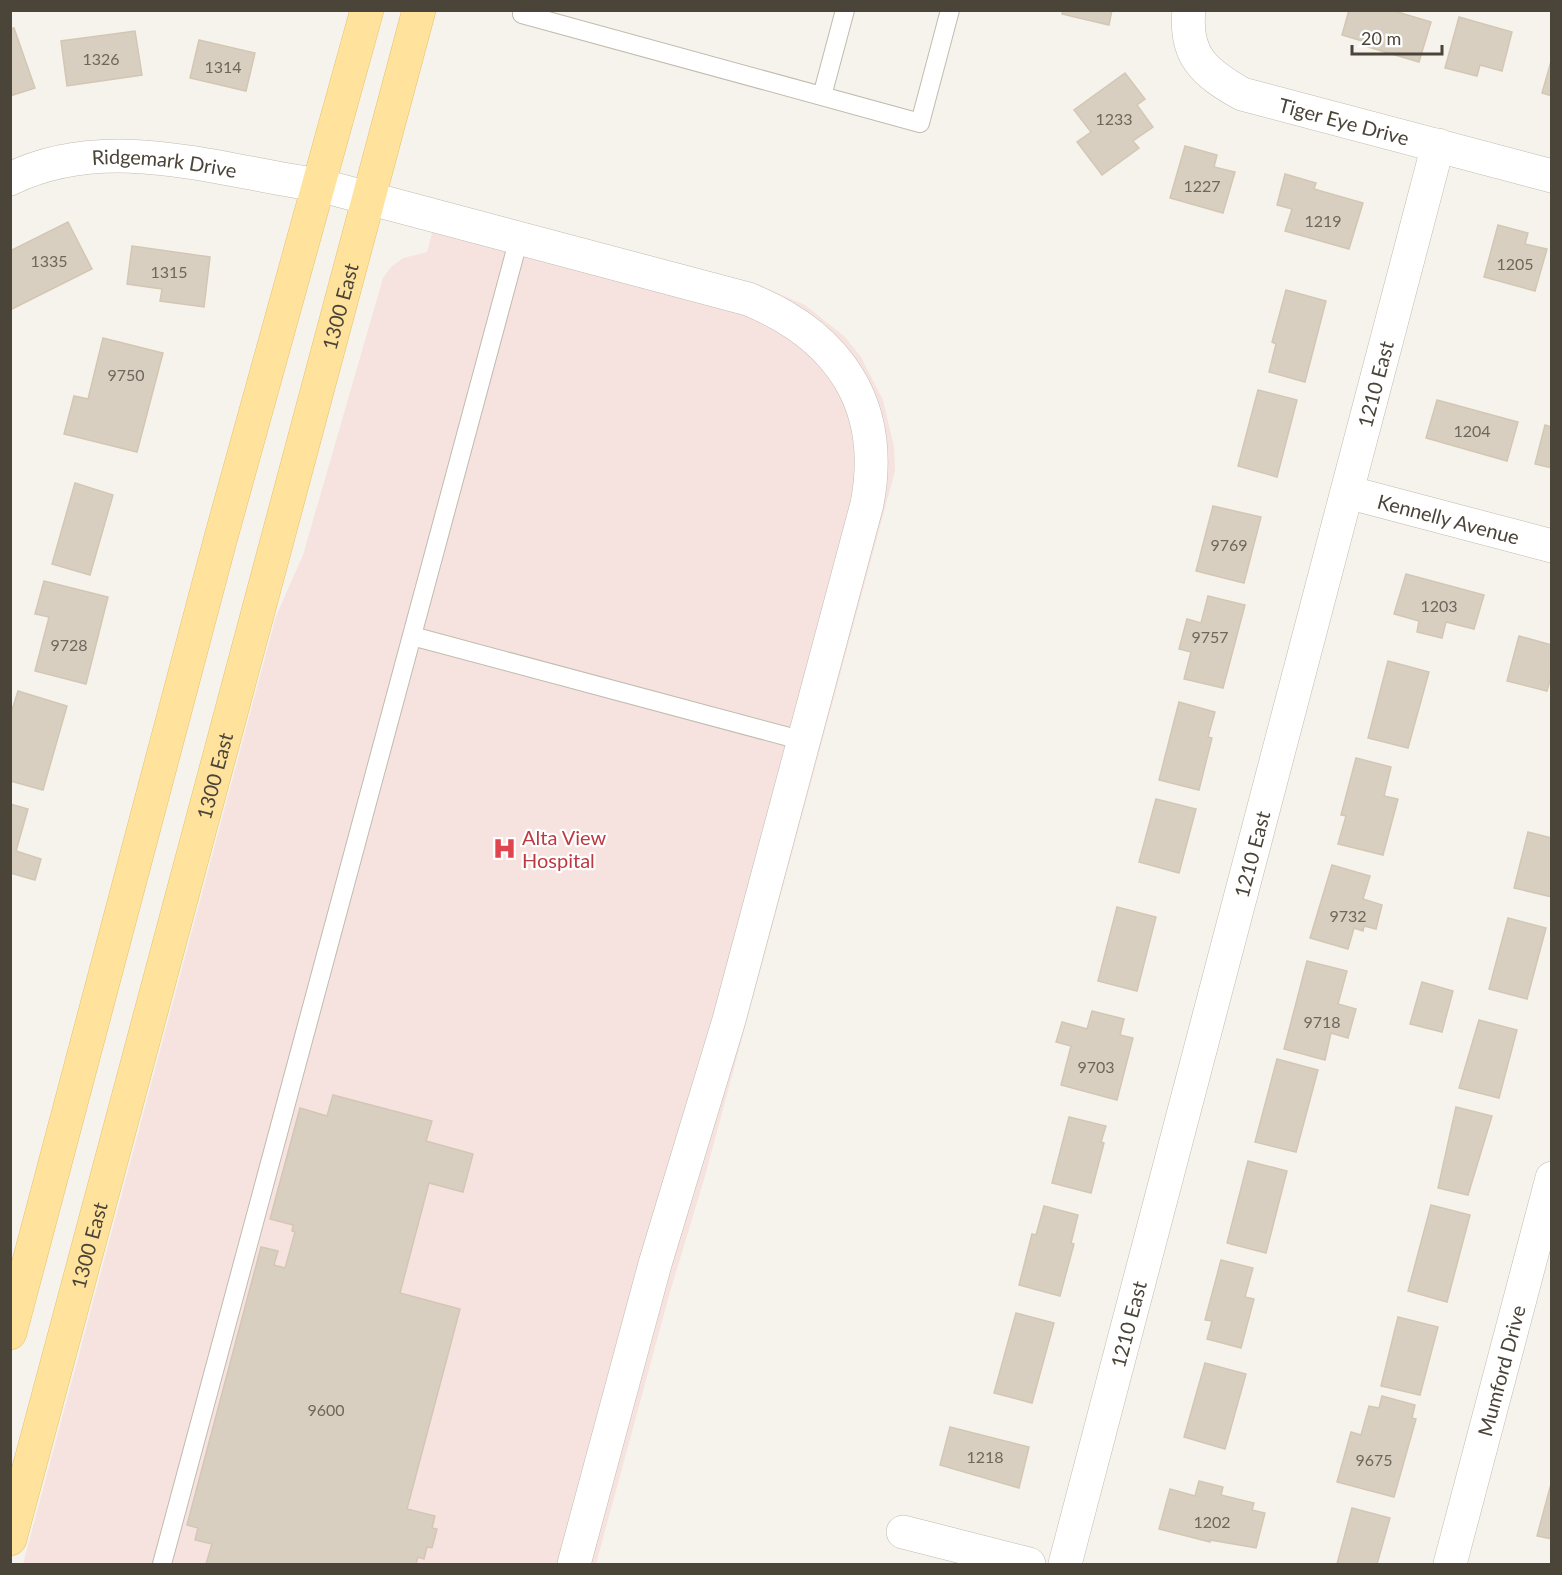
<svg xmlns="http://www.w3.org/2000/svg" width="1562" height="1575" viewBox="0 0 1562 1575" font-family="Lato,sans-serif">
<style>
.medical{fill:#f6e3e0}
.building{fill:#d8cfc1;stroke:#d3c7b4;stroke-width:1.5}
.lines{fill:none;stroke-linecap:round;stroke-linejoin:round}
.lane-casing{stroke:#c2bbae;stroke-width:20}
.street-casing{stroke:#c2bbae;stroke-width:34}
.primary-casing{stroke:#e6c16a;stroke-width:34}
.lane{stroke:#fff;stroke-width:18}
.street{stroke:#fff;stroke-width:33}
.primary{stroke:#ffe39c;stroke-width:33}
.labels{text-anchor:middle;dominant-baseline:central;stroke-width:4.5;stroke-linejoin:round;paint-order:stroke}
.number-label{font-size:16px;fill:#6e675b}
.street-label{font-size:20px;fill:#4b4439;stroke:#fff}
.health-label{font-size:20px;fill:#be3a42;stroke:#fff;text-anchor:start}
</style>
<rect width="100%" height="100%" fill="#f6f3ec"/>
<path class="medical" d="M 441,200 L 759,285 L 805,305 L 845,337 L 861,357 L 883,400 L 894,447 L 895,471 L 705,1176 L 670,1292 L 596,1564 L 23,1564 L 276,616 L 303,555 L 383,278 L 391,267 L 403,258 L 427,252 Z"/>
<path class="building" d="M 1063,10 L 1112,10 L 1109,25 L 1062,14 Z
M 1349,10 L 1391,10 L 1431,22 L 1419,62 L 1368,47 L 1369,43 L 1342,35 Z
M 1459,17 L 1512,32 L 1502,71 L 1480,65 L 1477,76 L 1445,68 Z
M 14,28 L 35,88 L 10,96 L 10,29 Z
M 135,31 L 142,75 L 67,86 L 61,41 Z
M 199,40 L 255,53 L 246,91 L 190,78 Z
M 1552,58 L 1552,96 L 1542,93 Z
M 1125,73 L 1145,99 L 1137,105 L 1153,127 L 1133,141 L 1139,148 L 1102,175 L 1077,142 L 1091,132 L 1074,110 Z
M 1185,146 L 1217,155 L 1214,167 L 1235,172 L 1223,213 L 1170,198 Z
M 1285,174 L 1316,183 L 1314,189 L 1363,203 L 1349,249 L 1285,231 L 1292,209 L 1277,205 Z
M 68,222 L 92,269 L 10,310 L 10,251 Z
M 1498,225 L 1528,233 L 1525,244 L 1547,249 L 1535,291 L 1484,277 Z
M 132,246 L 210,257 L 204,307 L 160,301 L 162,289 L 127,284 Z
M 1286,290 L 1326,301 L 1305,382 L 1269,372 L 1276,344 L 1272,342 Z
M 103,338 L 163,353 L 137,452 L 64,434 L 74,396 L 88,399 Z
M 1258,390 L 1297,400 L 1277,477 L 1238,466 Z
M 1437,400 L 1518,422 L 1507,461 L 1426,438 Z
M 1545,425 L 1552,427 L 1552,468 L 1535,464 Z
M 75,483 L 113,495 L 90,575 L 52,564 Z
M 1213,506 L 1261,517 L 1244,583 L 1196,571 Z
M 1406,574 L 1484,595 L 1474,629 L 1446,622 L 1442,638 L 1417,632 L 1419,621 L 1394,614 Z
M 44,581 L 108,597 L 86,684 L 35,671 L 49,617 L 35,614 Z
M 1208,596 L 1245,605 L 1223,688 L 1184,679 L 1191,652 L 1179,649 L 1187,619 L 1201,623 Z
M 1519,636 L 1552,645 L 1552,673 L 1547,691 L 1507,681 Z
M 1388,661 L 1429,672 L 1408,748 L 1368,738 Z
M 18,691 L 67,706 L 43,790 L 10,781 L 10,716 Z
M 1179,702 L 1215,712 L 1208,737 L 1212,738 L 1199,790 L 1159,780 Z
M 1356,758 L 1391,767 L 1384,796 L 1398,799 L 1383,855 L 1338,844 L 1346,816 L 1341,815 Z
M 1156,799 L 1196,809 L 1179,873 L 1139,862 Z
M 10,804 L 28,809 L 16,851 L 41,859 L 35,880 L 10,873 Z
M 1528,832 L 1552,838 L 1552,897 L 1514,888 Z
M 1332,865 L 1370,876 L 1363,899 L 1382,905 L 1376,929 L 1364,926 L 1363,931 L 1354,928 L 1348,949 L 1310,938 Z
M 1117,907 L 1156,917 L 1137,991 L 1098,981 Z
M 1508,918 L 1546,928 L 1527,999 L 1489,989 Z
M 1307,961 L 1347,971 L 1338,1004 L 1356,1009 L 1348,1038 L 1331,1033 L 1325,1060 L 1284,1049 Z
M 1422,982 L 1453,991 L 1442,1032 L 1410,1024 Z
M 1092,1011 L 1124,1019 L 1120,1035 L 1133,1038 L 1117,1100 L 1061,1085 L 1071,1046 L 1056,1042 L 1062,1022 L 1087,1029 Z
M 1479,1020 L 1517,1030 L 1499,1098 L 1459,1088 Z
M 1277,1059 L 1318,1070 L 1296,1152 L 1255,1142 Z
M 333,1095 L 432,1121 L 426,1141 L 473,1154 L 463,1192 L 429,1183 L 400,1293 L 460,1309 L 407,1509 L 435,1516 L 432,1528 L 437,1529 L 432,1548 L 427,1547 L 424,1559 L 418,1557 L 416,1564 L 206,1564 L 212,1544 L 195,1540 L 198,1528 L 187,1525 L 261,1247 L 278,1251 L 274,1265 L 285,1268 L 295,1232 L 292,1231 L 293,1225 L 270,1219 L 300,1108 L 327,1116 Z
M 1456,1107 L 1492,1116 L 1468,1195 L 1438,1188 Z
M 1069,1117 L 1106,1126 L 1101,1142 L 1104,1143 L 1091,1193 L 1052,1183 Z
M 1248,1161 L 1287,1171 L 1266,1253 L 1227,1243 Z
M 1431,1205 L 1470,1215 L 1447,1302 L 1408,1291 Z
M 1044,1206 L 1078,1215 L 1071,1243 L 1074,1244 L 1060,1296 L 1019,1285 L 1032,1234 L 1036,1235 Z
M 1221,1260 L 1253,1268 L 1245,1297 L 1254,1299 L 1241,1348 L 1207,1339 L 1212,1321 L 1205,1320 Z
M 1016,1313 L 1054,1323 L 1032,1403 L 994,1393 Z
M 1398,1317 L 1438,1327 L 1420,1395 L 1381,1386 Z
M 1205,1363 L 1246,1374 L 1225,1449 L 1184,1437 Z
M 1382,1396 L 1415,1405 L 1412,1418 L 1416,1419 L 1394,1497 L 1337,1482 L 1351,1432 L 1361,1435 L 1369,1406 L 1379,1408 Z
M 950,1427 L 1029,1447 L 1019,1488 L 940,1465 Z
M 1552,1480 L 1552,1539 L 1537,1536 Z
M 1199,1481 L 1223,1487 L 1221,1495 L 1254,1503 L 1252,1510 L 1265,1513 L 1256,1548 L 1210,1540 L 1210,1542 L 1159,1529 L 1170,1489 L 1195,1496 Z
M 1352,1508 L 1390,1518 L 1377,1564 L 1337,1564 Z"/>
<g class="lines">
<defs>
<path id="lane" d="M 523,10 L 522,14 L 920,123 L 950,10
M 822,96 L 845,10
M 412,636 L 804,741
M 162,1564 L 519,238"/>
<g id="street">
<path id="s1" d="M 1189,10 C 1184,56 1205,73 1242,94 L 1552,176"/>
<path id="s2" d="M 10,179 C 108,131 219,171 319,185 L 748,299 C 839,336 886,405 867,504 L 729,1020 L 655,1264 L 574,1564"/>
<path id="s3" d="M 1347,492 L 1552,546"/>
<path d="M 903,1532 L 1029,1564"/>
<path id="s4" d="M 1065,1564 L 1438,145"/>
<path id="s5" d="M 1450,1564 L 1552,1178"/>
</g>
<g id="primary">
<path d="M 10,1333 L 221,537 L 367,10"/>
<path id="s6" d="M 10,1539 L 419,10"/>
</g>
</defs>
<use href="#lane" class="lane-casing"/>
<use href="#street" class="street-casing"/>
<use href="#primary" class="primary-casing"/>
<use href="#lane" class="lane"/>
<use href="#street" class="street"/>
<use href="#primary" class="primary"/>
</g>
<defs>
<symbol id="hospital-bare" viewBox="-9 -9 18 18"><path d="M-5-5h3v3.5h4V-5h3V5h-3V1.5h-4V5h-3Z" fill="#e0444e" stroke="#fff" stroke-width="2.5" paint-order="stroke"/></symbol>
</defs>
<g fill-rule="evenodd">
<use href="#hospital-bare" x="488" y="832" width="33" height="33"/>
</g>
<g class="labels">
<g class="number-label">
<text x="101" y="58">1326</text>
<text x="223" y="66">1314</text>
<text x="1114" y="118">1233</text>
<text x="1202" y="185">1227</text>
<text x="1323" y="220">1219</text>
<text x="49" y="260">1335</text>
<text x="1515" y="263">1205</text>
<text x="169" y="271">1315</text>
<text x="126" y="374">9750</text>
<text x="1472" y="430">1204</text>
<text x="1229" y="544">9769</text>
<text x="1439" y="605">1203</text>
<text x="1210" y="636">9757</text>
<text x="69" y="644">9728</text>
<text x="1348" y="915">9732</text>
<text x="1322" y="1021">9718</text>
<text x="1096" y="1066">9703</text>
<text x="326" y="1409">9600</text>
<text x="985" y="1456">1218</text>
<text x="1374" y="1459">9675</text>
<text x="1212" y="1521">1202</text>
</g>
<g class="street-label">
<text stroke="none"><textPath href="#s1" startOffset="213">Tiger Eye Drive</textPath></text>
<text stroke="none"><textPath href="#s2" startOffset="158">Ridgemark Drive</textPath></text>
<text stroke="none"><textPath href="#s6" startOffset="1276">1300 East</textPath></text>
<text stroke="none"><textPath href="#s4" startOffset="1220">1210 East</textPath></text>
<text stroke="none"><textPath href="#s3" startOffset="105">Kennelly Avenue</textPath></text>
<text stroke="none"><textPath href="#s6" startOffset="790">1300 East</textPath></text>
<text stroke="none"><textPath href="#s4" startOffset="734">1210 East</textPath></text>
<text stroke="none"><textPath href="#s6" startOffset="304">1300 East</textPath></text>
<text stroke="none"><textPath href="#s4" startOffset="248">1210 East</textPath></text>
<text stroke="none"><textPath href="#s5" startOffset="200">Mumford Drive</textPath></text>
</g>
<g class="health-label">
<text x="522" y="837">Alta View<tspan x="522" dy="23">Hospital</tspan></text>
</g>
</g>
<rect width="1562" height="1575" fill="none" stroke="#4b4439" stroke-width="24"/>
<path d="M1352 45v9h90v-9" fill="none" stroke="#4b4439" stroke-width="3"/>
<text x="1361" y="45" font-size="18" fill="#4b4439" stroke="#ffffff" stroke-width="4.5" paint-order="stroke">20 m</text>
</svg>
